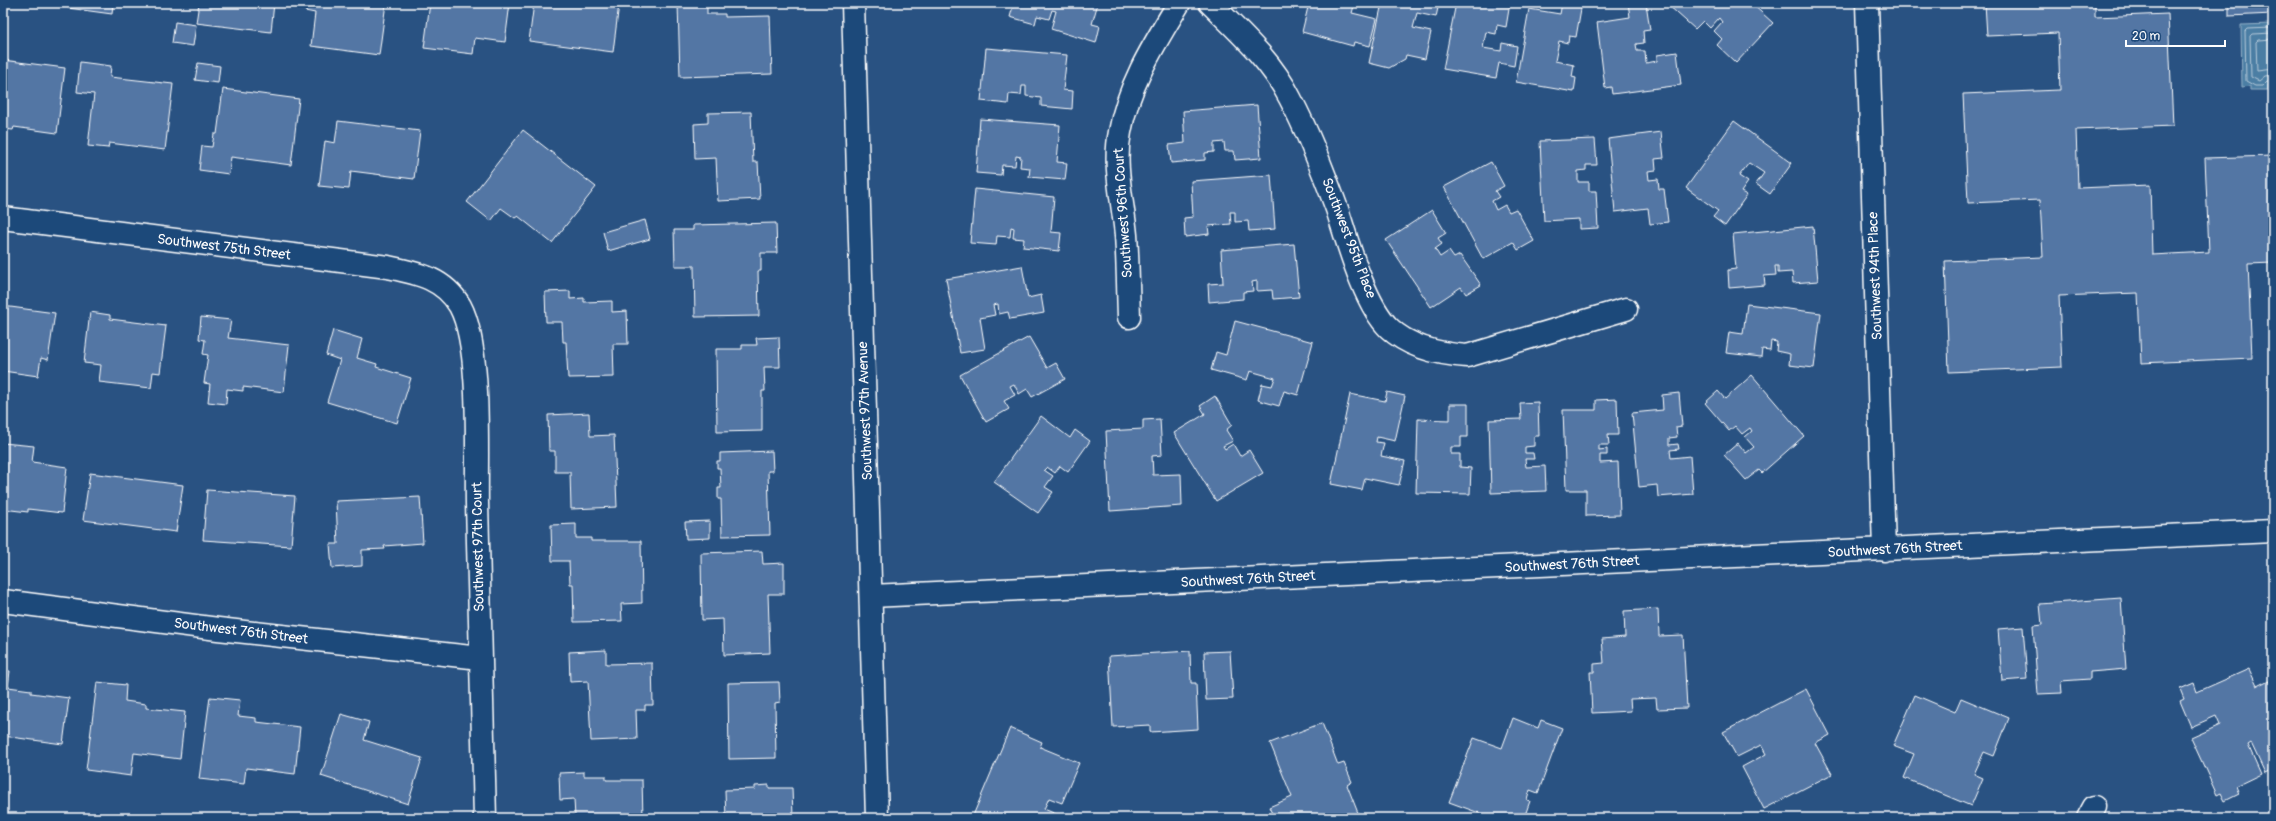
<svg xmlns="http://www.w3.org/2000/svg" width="2276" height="821" viewBox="0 0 2276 821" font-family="Pangolin,sans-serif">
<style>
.water{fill:#4c7ea4;stroke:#94b2c8}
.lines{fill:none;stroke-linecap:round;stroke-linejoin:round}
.shore{stroke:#b7cbdb;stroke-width:1}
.building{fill:#5376a4;stroke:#fff}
.minor-casing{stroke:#fff;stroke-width:25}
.tertiary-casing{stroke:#fff;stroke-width:25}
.minor{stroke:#1f4a7a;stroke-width:22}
.tertiary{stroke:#1f4a7a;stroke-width:22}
.labels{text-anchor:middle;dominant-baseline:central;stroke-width:3.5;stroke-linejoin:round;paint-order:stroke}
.street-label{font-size:14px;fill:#fff;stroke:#1f4a7a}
</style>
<rect width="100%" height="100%" fill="#295282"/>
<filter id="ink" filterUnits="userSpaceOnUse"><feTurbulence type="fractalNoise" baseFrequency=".025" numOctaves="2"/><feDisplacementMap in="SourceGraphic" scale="8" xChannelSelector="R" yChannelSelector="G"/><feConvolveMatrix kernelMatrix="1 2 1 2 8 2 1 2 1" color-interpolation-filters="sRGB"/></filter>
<g filter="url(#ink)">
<path class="water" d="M 2272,24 L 2273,84 L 2268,85 L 2268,90 L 2250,90 L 2250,86 L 2242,87 L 2241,25 Z"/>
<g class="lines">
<path class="shore" d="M 2273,28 L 2247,29 L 2245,31 L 2246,81 L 2255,86 L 2262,86 L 2267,81 L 2273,81
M 2273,33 L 2252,34 L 2250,36 L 2251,77 L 2259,81 L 2265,76 L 2273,75
M 2273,39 L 2258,40 L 2256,42 L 2257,71 L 2273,69"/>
</g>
<path class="building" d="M 68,3 L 113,3 L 112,14 L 68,8 Z
M 199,3 L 274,3 L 271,32 L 196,23 Z
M 306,3 L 386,3 L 379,55 L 311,46 L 315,13 L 305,11 Z
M 426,3 L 510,3 L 505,42 L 475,38 L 473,54 L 424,48 L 430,3 Z
M 534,3 L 619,4 L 613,52 L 529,41 Z
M 678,3 L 707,3 L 707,14 L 725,14 L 725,17 L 770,16 L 772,74 L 680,77 Z
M 1014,3 L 1098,3 L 1092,24 L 1100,26 L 1096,43 L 1051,29 L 1056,11 L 1052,10 L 1049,19 L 1037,16 L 1035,24 L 1010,17 Z
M 1309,3 L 1345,3 L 1354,6 L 1352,13 L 1377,19 L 1370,46 L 1354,42 L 1353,46 L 1302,32 Z
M 1382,3 L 1439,3 L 1436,17 L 1417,13 L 1413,28 L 1431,32 L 1425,59 L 1406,55 L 1405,59 L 1389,68 L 1369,63 Z
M 1456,3 L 1510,3 L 1506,27 L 1497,25 L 1496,34 L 1486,32 L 1483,48 L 1501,51 L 1502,43 L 1517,46 L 1514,66 L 1499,63 L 1496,78 L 1443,69 Z
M 1562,3 L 1582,3 L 1576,37 L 1569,36 L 1568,43 L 1559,41 L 1555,61 L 1574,65 L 1572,77 L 1576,78 L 1574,92 L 1516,82 L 1529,9 L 1560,14 Z
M 1628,3 L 1646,3 L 1650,30 L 1643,31 L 1644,43 L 1636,44 L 1637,51 L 1645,51 L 1646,63 L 1657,61 L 1657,55 L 1677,52 L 1681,85 L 1612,94 L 1611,87 L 1605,88 L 1597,22 L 1630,17 Z
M 1670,3 L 1751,3 L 1773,23 L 1736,63 L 1717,45 L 1722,39 L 1714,31 L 1722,22 L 1719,18 L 1710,28 L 1703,21 L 1695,29 L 1668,5 Z
M 1985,3 L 2095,3 L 2095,17 L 2168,14 L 2173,126 L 2076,130 L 2078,188 L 2150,185 L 2152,255 L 2209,252 L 2205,158 L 2273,156 L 2273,263 L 2248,264 L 2252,358 L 2141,363 L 2138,293 L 2059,296 L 2062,367 L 1949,372 L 1945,261 L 2043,257 L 2040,200 L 1968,203 L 1963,94 L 2060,90 L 2058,33 L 1987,36 Z
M 2229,3 L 2273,3 L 2273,14 L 2229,16 Z
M 175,22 L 196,25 L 193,46 L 172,43 Z
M 986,48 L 1067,55 L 1063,90 L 1073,91 L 1072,109 L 1041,106 L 1041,98 L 1026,96 L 1026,86 L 1022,86 L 1021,95 L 1009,94 L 1008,104 L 981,101 Z
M 3,60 L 65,68 L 57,133 L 14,127 L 13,130 L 3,129 Z
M 80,62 L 111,66 L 110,77 L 173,84 L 165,150 L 109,143 L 108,148 L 88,146 L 94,94 L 77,92 Z
M 198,63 L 220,66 L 218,83 L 195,80 Z
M 223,89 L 299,99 L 291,165 L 231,157 L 229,174 L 199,170 L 202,146 L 212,147 L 214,134 L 217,134 Z
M 1257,105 L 1261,158 L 1235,160 L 1234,151 L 1225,151 L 1224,142 L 1214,143 L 1214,152 L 1205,153 L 1205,160 L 1171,163 L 1169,145 L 1185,143 L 1183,111 Z
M 751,112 L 753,162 L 758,162 L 760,199 L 718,201 L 716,158 L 695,159 L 694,124 L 708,123 L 708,113 Z
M 980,119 L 1060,125 L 1057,162 L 1067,163 L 1065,180 L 1029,177 L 1030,168 L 1020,167 L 1021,157 L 1016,156 L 1015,166 L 1002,165 L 1001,175 L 976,173 Z
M 338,121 L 420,131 L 414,179 L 351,171 L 349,189 L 319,186 L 325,141 L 335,143 Z
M 1734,121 L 1792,163 L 1770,194 L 1756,184 L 1764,173 L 1749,163 L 1739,176 L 1748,182 L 1741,192 L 1747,195 L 1725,226 L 1713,217 L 1718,211 L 1686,188 Z
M 523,130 L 596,187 L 552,243 L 518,216 L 515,218 L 501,208 L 491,221 L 467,202 Z
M 1661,132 L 1664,158 L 1655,159 L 1656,170 L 1648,171 L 1649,180 L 1658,179 L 1659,189 L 1664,189 L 1668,222 L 1650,224 L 1648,208 L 1615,212 L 1608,139 Z
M 1595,139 L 1597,165 L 1586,165 L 1586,170 L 1578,171 L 1578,182 L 1589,182 L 1589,191 L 1596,191 L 1598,228 L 1579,229 L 1579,219 L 1544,221 L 1540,141 Z
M 1491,162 L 1504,186 L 1495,191 L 1499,197 L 1492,201 L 1496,210 L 1505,205 L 1509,212 L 1516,209 L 1534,241 L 1518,250 L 1513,242 L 1483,259 L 1444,187 Z
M 1271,175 L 1275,229 L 1249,231 L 1248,221 L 1235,222 L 1235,212 L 1230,212 L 1231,224 L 1208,226 L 1209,234 L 1185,237 L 1184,218 L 1193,217 L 1191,181 Z
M 975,189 L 1054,197 L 1051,232 L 1061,233 L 1059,251 L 1023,247 L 1024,239 L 1013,238 L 1014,228 L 1011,227 L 1010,237 L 997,236 L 996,245 L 970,243 Z
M 1432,210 L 1446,233 L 1438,238 L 1442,244 L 1435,249 L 1440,257 L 1449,251 L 1454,258 L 1460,255 L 1481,285 L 1466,294 L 1461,287 L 1431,307 L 1386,240 Z
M 645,220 L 650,239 L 608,251 L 603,232 Z
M 776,223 L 777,253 L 761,253 L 761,271 L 758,271 L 759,316 L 695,317 L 694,266 L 675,266 L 674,230 L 693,230 L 693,225 Z
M 1813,226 L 1818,281 L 1793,283 L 1792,272 L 1778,273 L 1778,266 L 1775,266 L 1776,275 L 1764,276 L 1765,285 L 1729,288 L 1728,270 L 1736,269 L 1733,234 Z
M 1294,244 L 1299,297 L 1273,299 L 1272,290 L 1257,291 L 1257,281 L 1252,282 L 1253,291 L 1243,292 L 1243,299 L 1209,302 L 1208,284 L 1223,283 L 1221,250 Z
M 1022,266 L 1028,298 L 1041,295 L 1044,313 L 1010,319 L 1008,312 L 999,314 L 998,304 L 993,305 L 995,315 L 980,318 L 985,349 L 960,353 L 946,279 Z
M 570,291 L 570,299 L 584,298 L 584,302 L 612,301 L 612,312 L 627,311 L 628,344 L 613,344 L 614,377 L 568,378 L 566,342 L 563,342 L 562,322 L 546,322 L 545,292 Z
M 1747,304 L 1821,313 L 1814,368 L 1789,365 L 1790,354 L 1776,351 L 1777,342 L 1771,341 L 1770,350 L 1762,349 L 1761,357 L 1726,353 L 1729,332 L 1743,334 Z
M 3,306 L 55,313 L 48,360 L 41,358 L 38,376 L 3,371 Z
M 90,312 L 110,315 L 110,319 L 166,326 L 160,373 L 153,372 L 151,388 L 99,382 L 101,365 L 84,363 Z
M 201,317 L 231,320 L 228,338 L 289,345 L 284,392 L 243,387 L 243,391 L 227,389 L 226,404 L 208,402 L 210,384 L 204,383 L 208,355 L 203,354 L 205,340 L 199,339 Z
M 1235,321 L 1313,342 L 1298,395 L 1284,391 L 1279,406 L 1258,400 L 1262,384 L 1272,386 L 1275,378 L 1250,371 L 1247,380 L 1211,370 L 1216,352 L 1226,355 Z
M 333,330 L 362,339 L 357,358 L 377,364 L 376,367 L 411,378 L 397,423 L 327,402 L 340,360 L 326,355 Z
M 779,337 L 780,367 L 764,367 L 765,391 L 762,391 L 762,431 L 717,432 L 716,349 L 742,349 L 742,345 L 757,345 L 756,338 Z
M 1029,337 L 1047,368 L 1056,363 L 1065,379 L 1032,397 L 1027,389 L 1019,394 L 1014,384 L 1010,386 L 1015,395 L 1004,401 L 1009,409 L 986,422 L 960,375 Z
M 1752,375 L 1804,436 L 1762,473 L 1759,470 L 1746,480 L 1724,455 L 1738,443 L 1746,453 L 1754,447 L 1745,437 L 1752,431 L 1750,428 L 1742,434 L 1735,426 L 1729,431 L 1705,403 L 1718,391 L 1725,399 Z
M 1387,392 L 1405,396 L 1395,441 L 1377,437 L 1376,442 L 1384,443 L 1381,456 L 1405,461 L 1399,485 L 1365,478 L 1362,490 L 1331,484 L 1350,394 L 1385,401 Z
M 1679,393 L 1682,426 L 1676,427 L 1677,437 L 1669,438 L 1669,445 L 1678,444 L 1679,449 L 1670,450 L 1671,458 L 1690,456 L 1693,494 L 1658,497 L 1657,485 L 1639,487 L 1632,413 L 1663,410 L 1662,395 Z
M 1215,396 L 1232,425 L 1226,430 L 1233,441 L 1223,446 L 1225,449 L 1233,444 L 1240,456 L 1249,450 L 1263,473 L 1216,501 L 1174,433 L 1205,414 L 1200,406 Z
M 1617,399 L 1618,435 L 1608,435 L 1609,445 L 1599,445 L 1599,450 L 1607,449 L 1607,455 L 1600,455 L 1600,463 L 1618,462 L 1620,515 L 1586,516 L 1586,490 L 1566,490 L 1563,410 L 1596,410 L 1596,400 Z
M 1538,402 L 1539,436 L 1534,436 L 1534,446 L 1525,447 L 1525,453 L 1533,453 L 1534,459 L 1525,459 L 1526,467 L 1545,466 L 1546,491 L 1491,493 L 1489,420 L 1521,419 L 1520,403 Z
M 1450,404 L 1468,404 L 1468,437 L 1461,437 L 1461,447 L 1451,447 L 1451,454 L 1460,454 L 1460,467 L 1471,468 L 1470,494 L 1416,493 L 1418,419 L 1450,420 Z
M 589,413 L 590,436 L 614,435 L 617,507 L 571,509 L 570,472 L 555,472 L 555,451 L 549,451 L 548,415 Z
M 1041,416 L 1070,438 L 1075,430 L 1090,441 L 1068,472 L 1060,466 L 1055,473 L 1047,467 L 1044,470 L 1053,476 L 1045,487 L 1053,492 L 1038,513 L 994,482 Z
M 1160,419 L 1162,455 L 1152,456 L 1153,475 L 1181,474 L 1182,506 L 1110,511 L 1106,431 L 1143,429 L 1143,420 Z
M 3,443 L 34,446 L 32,462 L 67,467 L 62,513 L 28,509 L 28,512 L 3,509 Z
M 772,451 L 773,471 L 768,471 L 770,535 L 722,536 L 721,499 L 718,499 L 718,488 L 721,488 L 720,468 L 717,468 L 717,461 L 720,461 L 720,453 Z
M 90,473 L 183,485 L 176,532 L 83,520 Z
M 207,490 L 295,496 L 291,546 L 203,540 Z
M 420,497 L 423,543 L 384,546 L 385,549 L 362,550 L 362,566 L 332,568 L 330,544 L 338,544 L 336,501 Z
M 710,521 L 710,538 L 686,539 L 685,522 Z
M 576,524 L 576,538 L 591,538 L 591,541 L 641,541 L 642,603 L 621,604 L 622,621 L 574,622 L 573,584 L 570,584 L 569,561 L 552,561 L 551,525 Z
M 762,551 L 763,564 L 784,563 L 784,594 L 768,594 L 770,653 L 724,655 L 723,619 L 702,620 L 701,553 Z
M 2121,598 L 2126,669 L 2090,672 L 2090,679 L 2061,681 L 2062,693 L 2038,694 L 2033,626 L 2042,625 L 2040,604 Z
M 1658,609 L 1659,636 L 1683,635 L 1687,708 L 1657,709 L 1656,698 L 1630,699 L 1631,711 L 1592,713 L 1590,672 L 1594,672 L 1594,664 L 1604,663 L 1602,639 L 1625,637 L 1624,611 Z
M 2023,627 L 2027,679 L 2002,681 L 1998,629 Z
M 606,650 L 606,664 L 652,663 L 653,705 L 645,705 L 645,710 L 636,710 L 637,739 L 591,741 L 588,681 L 570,682 L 569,652 Z
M 1190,651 L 1191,683 L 1196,683 L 1198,729 L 1150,732 L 1150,725 L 1113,727 L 1109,656 Z
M 1230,651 L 1233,699 L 1206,700 L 1204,652 Z
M 2249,669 L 2257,686 L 2273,678 L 2273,769 L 2265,773 L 2251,743 L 2248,745 L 2261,774 L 2236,786 L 2239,794 L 2225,801 L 2221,793 L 2217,795 L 2191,738 L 2220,725 L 2216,716 L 2191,727 L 2180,701 L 2184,699 L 2180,689 L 2194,683 L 2197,692 Z
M 3,671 L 10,671 L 8,687 L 31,690 L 31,693 L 69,698 L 63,744 L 3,736 Z
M 97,682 L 126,685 L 125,701 L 146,704 L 146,708 L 185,712 L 180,759 L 134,753 L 131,776 L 86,770 Z
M 779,682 L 780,702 L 775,703 L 776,758 L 729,759 L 728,683 Z
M 1806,689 L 1830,735 L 1815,743 L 1832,774 L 1764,809 L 1742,767 L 1766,754 L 1761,745 L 1737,757 L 1723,732 Z
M 1915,695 L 1955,712 L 1961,698 L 2009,718 L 1994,756 L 1984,752 L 1974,774 L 1983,778 L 1971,806 L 1904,778 L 1914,754 L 1893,746 Z
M 210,697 L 240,700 L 238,716 L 256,718 L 256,722 L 300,727 L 295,774 L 246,768 L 244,784 L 199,779 Z
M 341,714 L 369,722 L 364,740 L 422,758 L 408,804 L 321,776 Z
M 1513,718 L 1538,728 L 1541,720 L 1562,728 L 1538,793 L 1530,790 L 1527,800 L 1530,801 L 1524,818 L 1493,818 L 1449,802 L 1474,738 L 1502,748 Z
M 1322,723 L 1338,765 L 1344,763 L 1352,782 L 1347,785 L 1358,813 L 1344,818 L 1274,818 L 1269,807 L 1292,797 L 1270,743 Z
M 1010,728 L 1042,742 L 1040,747 L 1079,763 L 1062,803 L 1049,798 L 1044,809 L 1056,814 L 1054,818 L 972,818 Z
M 584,772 L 584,776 L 606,776 L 606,780 L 642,780 L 643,818 L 575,818 L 574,799 L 560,800 L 559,773 Z
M 769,785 L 769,788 L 792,788 L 793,817 L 726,818 L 725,790 L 755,789 L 755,786 Z"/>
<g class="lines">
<defs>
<path id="minor" d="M 1210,3 C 1239,32 1271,60 1290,98 C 1309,134 1323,171 1337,209 C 1348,243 1364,303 1389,328 C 1410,348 1439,354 1467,356 L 1626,309
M 1867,3 L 1884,550
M 3,218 L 388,267 C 417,273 444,278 460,306 C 482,347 476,454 477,503 C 479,608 482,713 485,818
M 1129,317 C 1128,290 1128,263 1126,235 C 1123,201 1113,166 1120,132 C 1128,85 1155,43 1179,3
M 871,596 L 2273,531
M 3,601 L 218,629 L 480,658
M 2088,818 L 2094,807"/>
<path id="tertiary" d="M 853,3 L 877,818"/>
</defs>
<use href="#minor" class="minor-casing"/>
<use href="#tertiary" class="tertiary-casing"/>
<use href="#minor" class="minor"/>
<use href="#tertiary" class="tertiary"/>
</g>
</g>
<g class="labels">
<g class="street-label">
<text transform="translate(1123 213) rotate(-94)">Southwest 96th Court</text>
<text transform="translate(1349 238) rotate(69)">Southwest 95th Place</text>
<text transform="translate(224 247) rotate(7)">Southwest 75th Street</text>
<text transform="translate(1875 276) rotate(-92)">Southwest 94th Place</text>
<text transform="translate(865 411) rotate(-92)">Southwest 97th Avenue</text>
<text transform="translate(478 547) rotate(-91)">Southwest 97th Court</text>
<text transform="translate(1895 549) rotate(-3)">Southwest 76th Street</text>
<text transform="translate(1572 564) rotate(-3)">Southwest 76th Street</text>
<text transform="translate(1248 579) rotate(-3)">Southwest 76th Street</text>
<text transform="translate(241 631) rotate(7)">Southwest 76th Street</text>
</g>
</g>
<rect width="2276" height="821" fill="none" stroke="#1f4a7a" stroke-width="16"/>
<rect x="8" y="8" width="2260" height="805" fill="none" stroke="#fff" stroke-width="1.5" filter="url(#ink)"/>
<path d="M2126 40v6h99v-6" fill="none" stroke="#ffffff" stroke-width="2"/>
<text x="2132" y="40" font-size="12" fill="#ffffff" stroke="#1f4a7a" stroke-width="3" paint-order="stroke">20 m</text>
</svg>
